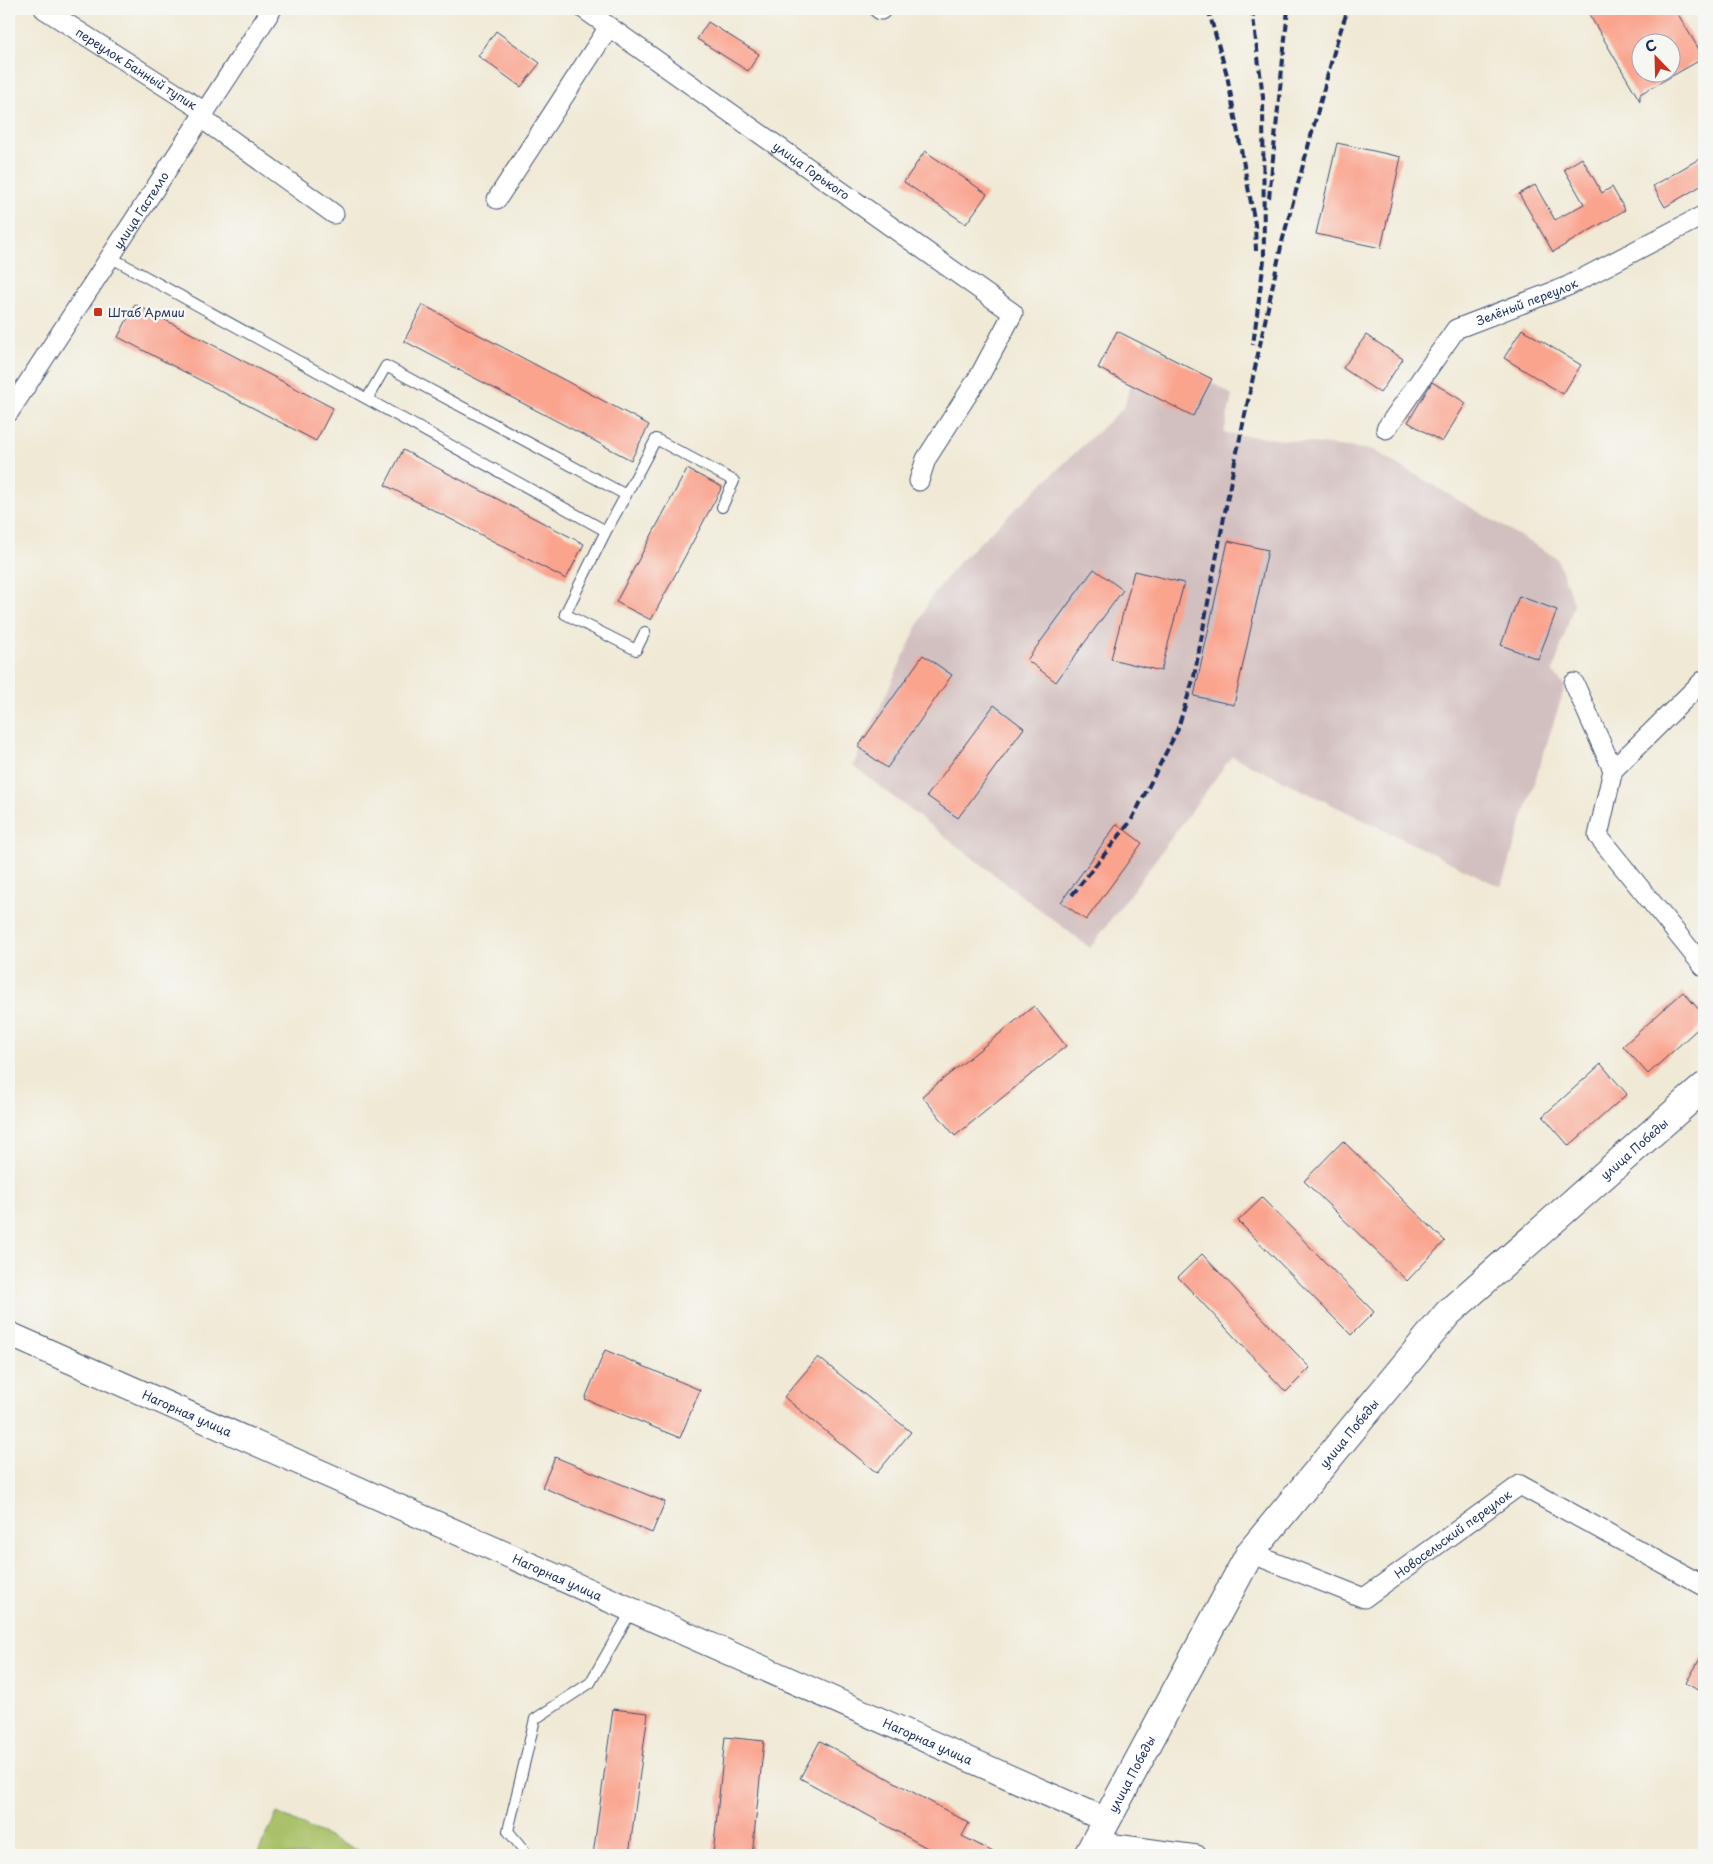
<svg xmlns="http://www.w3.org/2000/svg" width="1713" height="1864" viewBox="0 0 1713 1864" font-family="'Playpen Sans',sans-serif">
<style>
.industrial{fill:#d2bfbf}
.green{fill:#a9c167;stroke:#627862}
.building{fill:#faa38d;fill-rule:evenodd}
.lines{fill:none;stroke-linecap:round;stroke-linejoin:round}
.service-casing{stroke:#3b4b70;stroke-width:12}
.minor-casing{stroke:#3b4b70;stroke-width:21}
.tertiary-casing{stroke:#3b4b70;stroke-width:26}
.primary-casing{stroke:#3b4b70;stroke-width:30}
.service{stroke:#fff;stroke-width:10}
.minor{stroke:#fff;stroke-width:19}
.tertiary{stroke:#fff;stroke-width:24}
.primary{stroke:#fff;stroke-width:28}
.rail{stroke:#1b2f5e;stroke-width:4;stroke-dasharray:8 4;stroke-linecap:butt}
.poi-dot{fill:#c8321e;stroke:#f6f6f2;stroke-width:2}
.labels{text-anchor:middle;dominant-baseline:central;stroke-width:5;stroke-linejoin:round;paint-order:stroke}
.street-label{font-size:12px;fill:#1b2f5e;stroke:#f6f6f2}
.poi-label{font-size:12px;fill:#1b2f5e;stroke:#f6f6f2;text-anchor:start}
</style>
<rect width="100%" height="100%" fill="#f6f6f2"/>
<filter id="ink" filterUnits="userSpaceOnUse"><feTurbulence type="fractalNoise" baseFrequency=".02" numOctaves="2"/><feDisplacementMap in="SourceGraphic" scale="10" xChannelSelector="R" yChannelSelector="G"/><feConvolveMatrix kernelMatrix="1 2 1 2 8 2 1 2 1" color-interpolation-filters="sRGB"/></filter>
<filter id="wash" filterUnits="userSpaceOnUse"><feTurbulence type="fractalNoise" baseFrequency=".0096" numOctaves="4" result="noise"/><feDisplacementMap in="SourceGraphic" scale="20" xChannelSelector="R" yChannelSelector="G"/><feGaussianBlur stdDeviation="1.12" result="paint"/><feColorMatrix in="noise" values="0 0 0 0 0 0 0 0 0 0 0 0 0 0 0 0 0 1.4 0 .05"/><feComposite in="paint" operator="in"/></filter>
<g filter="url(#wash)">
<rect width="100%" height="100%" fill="#f0e9d5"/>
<path class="industrial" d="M 1144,340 L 1232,395 L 1224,433 L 1373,450 L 1557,558 L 1574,604 L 1553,672 L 1565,687 L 1501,887 L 1232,756 L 1090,948 L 853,766 L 930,599 L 960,561 L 1124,407 Z"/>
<path class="green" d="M 277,1813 L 367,1855 L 257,1855 Z"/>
<g id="blocks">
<path class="building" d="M 1586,9 L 1675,9 L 1704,58 L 1640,94 L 1640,101 ZM 1640,42 L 1670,42 L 1670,72 L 1640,72 Z
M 708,22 L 759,54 L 748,71 L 697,39 Z
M 496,31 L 540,63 L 521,87 L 478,56 Z
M 1337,143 L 1401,157 L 1381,248 L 1316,234 Z
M 925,151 L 987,194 L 966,224 L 904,182 Z
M 1704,156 L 1704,184 L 1665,207 L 1653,186 Z
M 1582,158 L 1602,193 L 1612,187 L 1625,210 L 1553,252 L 1519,194 L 1535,185 L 1555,220 L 1584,204 L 1564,169 Z
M 135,304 L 333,408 L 316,441 L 118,337 Z
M 423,305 L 649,425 L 631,460 L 404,341 Z
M 1522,329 L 1581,365 L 1563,394 L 1504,358 Z
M 1117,331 L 1212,379 L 1193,416 L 1098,368 Z
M 1366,335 L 1403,359 L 1380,393 L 1343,368 Z
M 1432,382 L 1466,403 L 1442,442 L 1408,422 Z
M 403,450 L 584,544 L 566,579 L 385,485 Z
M 687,469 L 722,487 L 651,620 L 616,602 Z
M 1228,541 L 1268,550 L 1234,705 L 1194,696 Z
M 1094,569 L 1123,590 L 1056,682 L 1027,660 Z
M 1134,571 L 1184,583 L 1161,671 L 1111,659 Z
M 1519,596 L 1557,610 L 1538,659 L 1501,645 Z
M 923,655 L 952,675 L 887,768 L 858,747 Z
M 994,705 L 1024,728 L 958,818 L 927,796 Z
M 1117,824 L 1142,843 L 1086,920 L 1061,902 Z
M 1683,992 L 1704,1015 L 1704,1023 L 1648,1074 L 1623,1046 Z
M 1034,1006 L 1066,1046 L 955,1136 L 922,1096 Z
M 1601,1064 L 1627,1094 L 1569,1146 L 1543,1116 Z
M 1343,1141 L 1445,1241 L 1407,1281 L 1304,1181 Z
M 1262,1198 L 1374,1312 L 1351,1335 L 1238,1221 Z
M 1202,1254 L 1310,1368 L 1286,1392 L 1178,1277 Z
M 605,1350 L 700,1390 L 680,1438 L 585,1399 Z
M 818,1357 L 911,1432 L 877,1473 L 784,1397 Z
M 555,1457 L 665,1502 L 652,1533 L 542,1487 Z
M 1704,1652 L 1704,1694 L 1686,1683 Z
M 613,1709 L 648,1713 L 629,1855 L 593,1855 Z
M 725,1737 L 764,1741 L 752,1855 L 713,1855 Z
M 820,1741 L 969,1823 L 962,1836 L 999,1855 L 940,1855 L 800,1778 Z"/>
</g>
</g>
<g filter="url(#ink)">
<use href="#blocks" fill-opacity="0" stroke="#3b4b70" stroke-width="1"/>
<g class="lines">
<defs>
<path id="service" d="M 110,257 L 606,531 L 626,495 L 386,366 L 367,399
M 626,495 L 656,439 L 734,481 L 722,507
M 606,531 L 565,614 L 636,650 L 645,632
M 528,1855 L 508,1831 L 535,1719 L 590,1683 L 632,1610"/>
<g id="minor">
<path id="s1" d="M 44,9 L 205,112"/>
<path id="s2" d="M 584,9 L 1013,313 L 980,375 L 926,459 L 919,481"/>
<path d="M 879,9 L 881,10"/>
<path d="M 201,118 L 334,214"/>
<path d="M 497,199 L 609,27"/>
<path id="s3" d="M 9,412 L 272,9"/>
<path id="s4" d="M 1386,429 L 1456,329 L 1568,286 L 1704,215"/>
<path d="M 1574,683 L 1613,770 L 1598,836 L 1704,967"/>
<path d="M 1613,770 L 1704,680"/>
<path id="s5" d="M 1250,1553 L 1364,1598 L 1520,1485 L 1704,1586"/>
<path d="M 1094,1841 L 1197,1855"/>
</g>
<g id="tertiary">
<path id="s6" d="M 9,1334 L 1106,1820"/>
</g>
<g id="primary">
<path id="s7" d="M 1088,1855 L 1250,1553 L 1448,1313 L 1704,1087"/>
</g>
</defs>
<use href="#service" class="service-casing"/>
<use href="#minor" class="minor-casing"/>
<use href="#tertiary" class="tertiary-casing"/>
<use href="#primary" class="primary-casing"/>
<use href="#service" class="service"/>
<use href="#minor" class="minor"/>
<use href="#tertiary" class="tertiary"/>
<use href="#primary" class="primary"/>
<path class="rail" d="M 1208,9 L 1227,75 L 1255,224 L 1256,251
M 1252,9 L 1263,97 L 1264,260 L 1253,345
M 1269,198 L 1288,9
M 1072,895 L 1131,821 L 1177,731 L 1194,677 L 1231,480 L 1282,242 L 1337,41 L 1348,9"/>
</g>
</g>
<rect class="poi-dot" x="93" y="307" width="10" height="10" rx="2.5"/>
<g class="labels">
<g class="street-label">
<text stroke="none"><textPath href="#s1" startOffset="110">переулок Банный тупик</textPath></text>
<text stroke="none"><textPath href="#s2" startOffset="279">улица Горького</textPath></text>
<text stroke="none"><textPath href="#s3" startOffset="241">улица Гастелло</textPath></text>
<text stroke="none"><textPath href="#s4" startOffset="198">Зелёный переулок</textPath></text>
<text stroke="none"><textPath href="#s7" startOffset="902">улица Победы</textPath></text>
<text stroke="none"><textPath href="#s6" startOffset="195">Нагорная улица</textPath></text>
<text stroke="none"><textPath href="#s7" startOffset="498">улица Победы</textPath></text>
<text stroke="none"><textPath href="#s5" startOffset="232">Новосельский переулок</textPath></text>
<text stroke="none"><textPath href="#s6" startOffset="600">Нагорная улица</textPath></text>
<text stroke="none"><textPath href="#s6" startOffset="1005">Нагорная улица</textPath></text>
<text stroke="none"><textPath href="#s7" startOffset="92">улица Победы</textPath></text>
</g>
<g class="poi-label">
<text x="108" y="312">Штаб Армии</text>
</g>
</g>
<rect width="1713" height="1864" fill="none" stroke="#f6f6f2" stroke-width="30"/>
<g transform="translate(1656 58) rotate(337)"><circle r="24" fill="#f6f6f2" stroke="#9ea6b7"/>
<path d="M0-4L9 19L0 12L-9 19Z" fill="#c8321e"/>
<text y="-8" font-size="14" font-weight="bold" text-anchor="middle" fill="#1b2f5e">С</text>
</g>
</svg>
